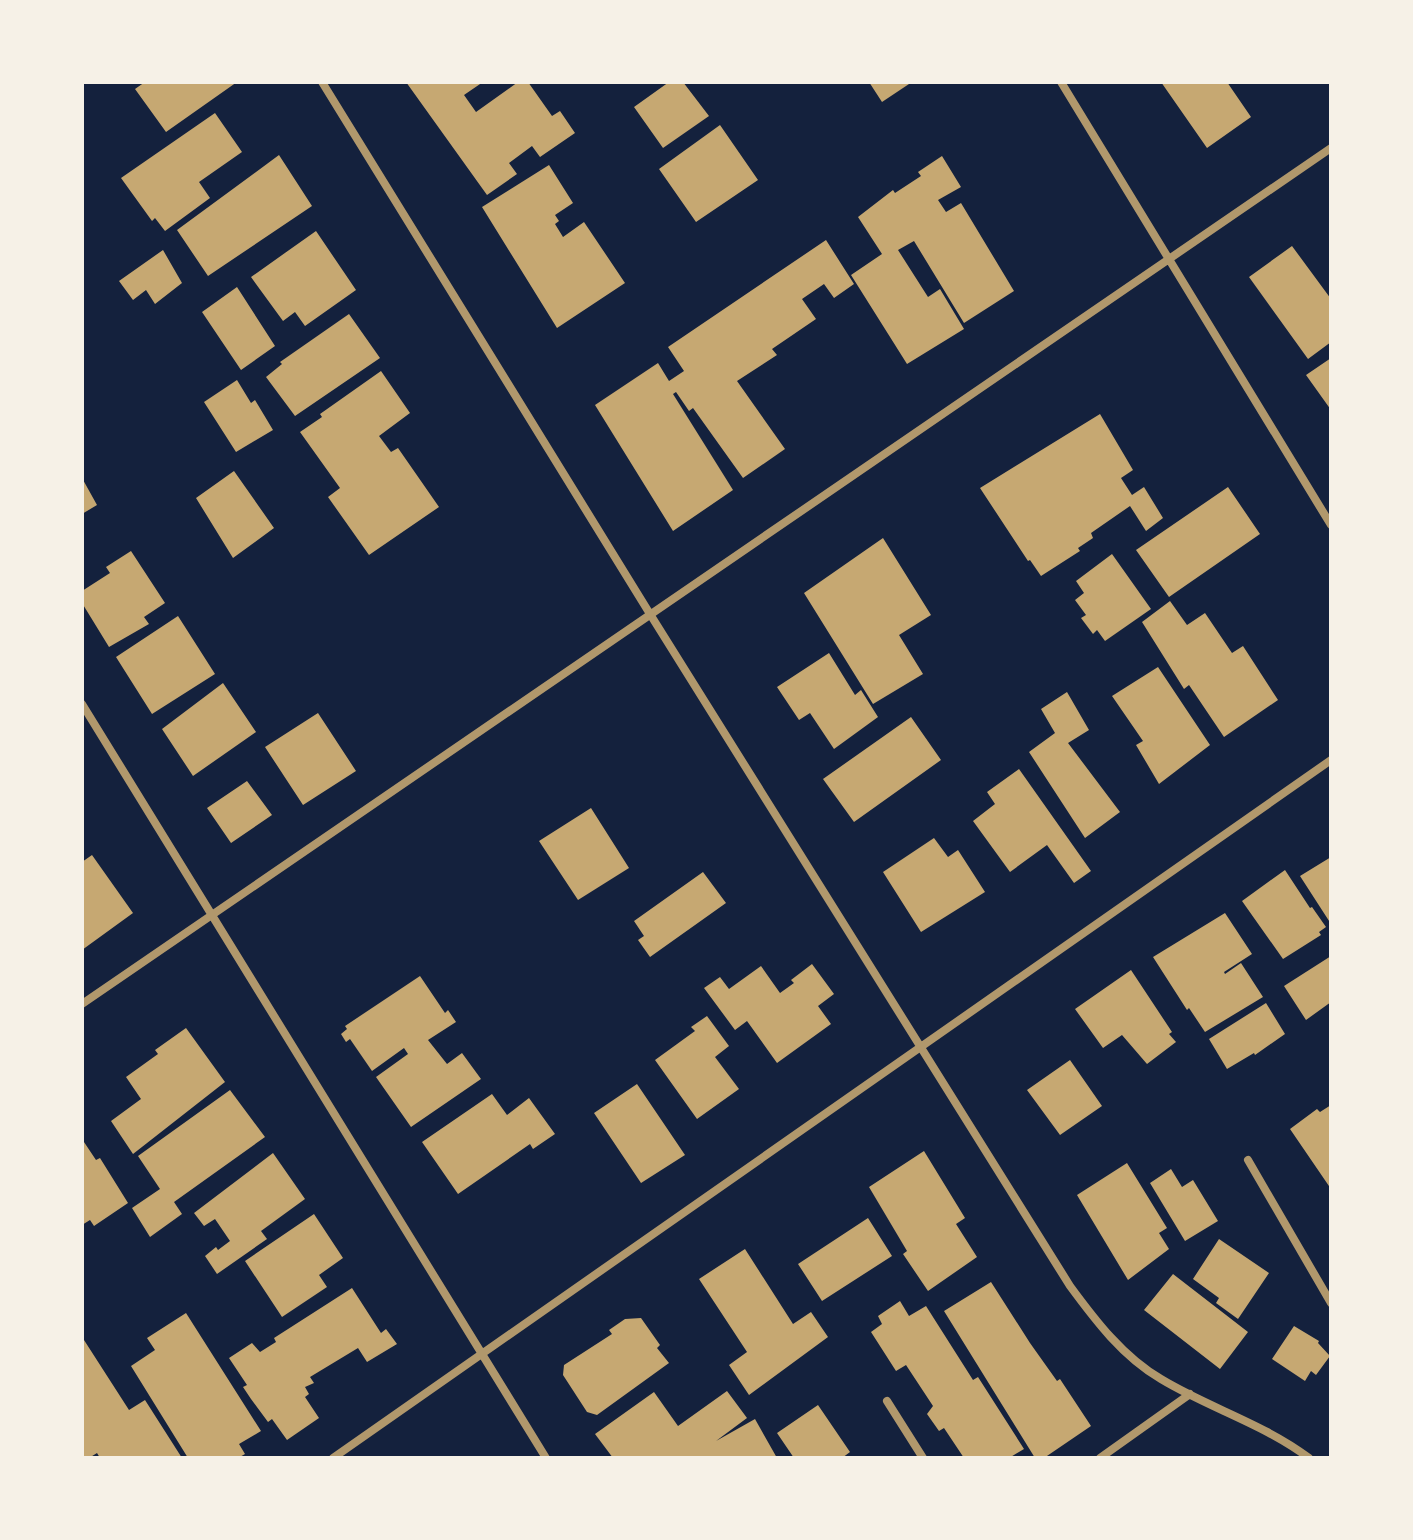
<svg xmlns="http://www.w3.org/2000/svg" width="1413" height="1540" viewBox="0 0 1413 1540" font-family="'DejaVu Sans',sans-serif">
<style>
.building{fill:#c6a872}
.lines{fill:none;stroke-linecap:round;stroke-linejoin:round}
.minor{stroke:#b1986c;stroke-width:8}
</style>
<rect width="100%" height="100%" fill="#14213d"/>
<path class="building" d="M 145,82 L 237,82 L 166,132 L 135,89 Z
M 406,82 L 483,82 L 464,95 L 476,112 L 518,82 L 528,82 L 552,116 L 560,111 L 575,133 L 540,157 L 532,146 L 509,163 L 517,174 L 487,195 Z
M 669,82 L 683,82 L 709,116 L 663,148 L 634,107 Z
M 869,82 L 912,82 L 882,102 Z
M 1161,82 L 1227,82 L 1251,117 L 1207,148 Z
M 215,113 L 242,152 L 199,182 L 210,198 L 165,231 L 155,218 L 152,221 L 121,178 Z
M 720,125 L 758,180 L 696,222 L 659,169 Z
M 279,155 L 312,206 L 208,276 L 177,230 Z
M 942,156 L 961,187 L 938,200 L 946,212 L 961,203 L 1014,291 L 964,323 L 914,241 L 898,250 L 928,297 L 940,289 L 964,329 L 907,364 L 851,275 L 882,254 L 858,217 L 893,190 L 895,193 L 921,176 L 918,172 Z
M 549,165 L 573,203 L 555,215 L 559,221 L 555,224 L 563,237 L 584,222 L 625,283 L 557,328 L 482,207 Z
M 316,231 L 356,290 L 305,326 L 295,312 L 283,321 L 251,277 Z
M 826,240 L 854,284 L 834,298 L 824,284 L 802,299 L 816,319 L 772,349 L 777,355 L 737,381 L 785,449 L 743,478 L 693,408 L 689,411 L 676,392 L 673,394 L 733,490 L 673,531 L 595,405 L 658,363 L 669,381 L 684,371 L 668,347 Z
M 1292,246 L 1331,299 L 1331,342 L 1308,359 L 1249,277 Z
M 163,250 L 182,283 L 155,304 L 146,290 L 133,300 L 119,281 Z
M 237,287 L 275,346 L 241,370 L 202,312 Z
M 349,314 L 380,358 L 295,416 L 266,377 L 282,364 L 280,362 Z
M 1331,358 L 1331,410 L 1306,375 Z
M 381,371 L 410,413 L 379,436 L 391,452 L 398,448 L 439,507 L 369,555 L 328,497 L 340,488 L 300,432 L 322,417 L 320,414 Z
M 237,380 L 251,403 L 255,400 L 273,430 L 236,452 L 204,402 Z
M 1100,414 L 1133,470 L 1121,478 L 1132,495 L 1144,487 L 1163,518 L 1146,531 L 1130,506 L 1091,533 L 1093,538 L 1078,548 L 1080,551 L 1041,576 L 1030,560 L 1028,561 L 980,488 Z
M 234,471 L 274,528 L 233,558 L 196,498 Z
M 82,478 L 97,505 L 82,514 Z
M 1228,487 L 1260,534 L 1169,597 L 1136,550 Z
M 883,538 L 931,615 L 899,635 L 923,674 L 873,704 L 804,593 Z
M 131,551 L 165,603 L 144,617 L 149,624 L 109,647 L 82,603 L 82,591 L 110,573 L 106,567 Z
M 1112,554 L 1151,609 L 1105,641 L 1097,630 L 1093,634 L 1081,618 L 1086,615 L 1075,600 L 1084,593 L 1076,581 Z
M 1170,601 L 1187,625 L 1205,613 L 1232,653 L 1243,646 L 1278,700 L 1224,737 L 1189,685 L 1184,689 L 1142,622 Z
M 178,616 L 215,674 L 152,714 L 116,657 Z
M 829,653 L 855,695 L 861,690 L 878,717 L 834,749 L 810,713 L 799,720 L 777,687 Z
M 1158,667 L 1210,745 L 1159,784 L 1136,745 L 1143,741 L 1112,696 Z
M 223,683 L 256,732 L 193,776 L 162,729 Z
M 1067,692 L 1089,730 L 1068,743 L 1120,812 L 1085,838 L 1029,752 L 1055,733 L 1041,709 Z
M 318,713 L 356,771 L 303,805 L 265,747 Z
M 911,717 L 941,760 L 854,822 L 823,779 Z
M 1019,769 L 1091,871 L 1074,883 L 1047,845 L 1010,872 L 973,821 L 995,804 L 987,792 Z
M 247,781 L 272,815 L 231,843 L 207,808 Z
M 591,808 L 629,868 L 578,900 L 539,841 Z
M 934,838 L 948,857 L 958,850 L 985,892 L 921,932 L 883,872 Z
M 92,855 L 133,913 L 82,950 L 82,862 Z
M 1331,857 L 1331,924 L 1300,876 Z
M 1285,870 L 1310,908 L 1312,907 L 1326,927 L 1319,932 L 1321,935 L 1283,959 L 1242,901 Z
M 703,872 L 726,903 L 650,957 L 638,940 L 644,936 L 634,921 Z
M 1225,913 L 1252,954 L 1224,972 L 1225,974 L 1241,963 L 1263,997 L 1205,1032 L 1189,1008 L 1187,1010 L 1153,957 Z
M 1331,956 L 1331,1002 L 1306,1020 L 1284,986 Z
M 812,964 L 834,994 L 818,1006 L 831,1024 L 777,1063 L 747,1021 L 735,1030 L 704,988 L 720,977 L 729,989 L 761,966 L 780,993 L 794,983 L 791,980 Z
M 1131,970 L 1172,1032 L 1169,1034 L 1176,1042 L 1147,1064 L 1122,1035 L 1103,1048 L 1075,1009 Z
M 420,976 L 445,1013 L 448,1010 L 456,1022 L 428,1040 L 447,1064 L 462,1053 L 481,1079 L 411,1127 L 376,1077 L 408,1054 L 404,1048 L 372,1071 L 350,1039 L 346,1042 L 341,1034 L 347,1029 L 345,1026 Z
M 1266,1003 L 1285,1034 L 1255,1055 L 1254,1053 L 1227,1069 L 1209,1039 Z
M 707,1016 L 729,1046 L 715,1057 L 739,1089 L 697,1119 L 655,1060 L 695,1031 L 691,1027 Z
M 186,1028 L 225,1082 L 133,1154 L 111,1121 L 141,1099 L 126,1077 L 158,1054 L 155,1050 Z
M 1070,1060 L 1102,1106 L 1060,1135 L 1027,1090 Z
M 637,1084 L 685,1155 L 641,1183 L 594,1113 Z
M 230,1090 L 265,1137 L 174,1202 L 182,1214 L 150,1237 L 132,1208 L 160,1189 L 138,1156 Z
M 492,1094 L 507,1115 L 529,1098 L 555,1134 L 533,1149 L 530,1144 L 458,1194 L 422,1142 Z
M 1331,1105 L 1331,1189 L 1290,1129 L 1317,1109 L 1320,1112 Z
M 82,1139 L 96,1160 L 100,1158 L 128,1203 L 94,1226 L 90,1220 L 82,1225 Z
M 924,1151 L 965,1218 L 956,1224 L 977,1257 L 928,1291 L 903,1254 L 907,1251 L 869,1187 Z
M 273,1153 L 305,1199 L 261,1231 L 267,1239 L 217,1274 L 205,1256 L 216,1247 L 218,1250 L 230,1241 L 215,1219 L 204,1226 L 194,1213 Z
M 1127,1163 L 1167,1228 L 1159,1233 L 1169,1249 L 1128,1280 L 1077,1195 Z
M 1171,1169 L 1182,1187 L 1193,1180 L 1218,1221 L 1185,1241 L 1150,1183 Z
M 314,1214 L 343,1258 L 319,1275 L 327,1287 L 282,1317 L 245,1261 Z
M 868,1218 L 892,1256 L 822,1301 L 798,1264 Z
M 1219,1239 L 1269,1273 L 1238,1319 L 1216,1303 L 1219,1298 L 1193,1279 Z
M 745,1249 L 793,1324 L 811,1312 L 828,1337 L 749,1395 L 729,1365 L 747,1352 L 699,1279 Z
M 1173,1274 L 1248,1332 L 1220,1369 L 1144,1310 Z
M 991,1282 L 1030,1343 L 1057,1381 L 1060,1379 L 1091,1426 L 1044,1458 L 1035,1458 L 944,1311 Z
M 352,1288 L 381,1333 L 386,1329 L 397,1344 L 367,1362 L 358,1348 L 310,1377 L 314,1383 L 305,1387 L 309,1394 L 305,1397 L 319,1418 L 287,1440 L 272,1419 L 268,1422 L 251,1399 L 243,1387 L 247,1385 L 229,1358 L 252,1343 L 260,1352 L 276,1342 L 274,1338 Z
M 900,1301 L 909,1316 L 926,1306 L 973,1380 L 978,1377 L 1024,1449 L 1009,1458 L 964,1458 L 944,1428 L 939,1431 L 927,1414 L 933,1406 L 906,1365 L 896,1371 L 871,1332 L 882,1324 L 878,1316 Z
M 186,1313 L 261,1431 L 239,1444 L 245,1454 L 238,1458 L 188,1458 L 131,1366 L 155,1350 L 147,1338 Z
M 641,1318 L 660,1345 L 657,1348 L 669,1363 L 597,1415 L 587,1412 L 563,1375 L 564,1365 L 612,1334 L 609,1330 L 625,1319 Z
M 1294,1326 L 1319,1341 L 1318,1343 L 1330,1356 L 1316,1375 L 1311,1371 L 1305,1381 L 1272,1359 Z
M 84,1340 L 129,1410 L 145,1400 L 182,1458 L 100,1458 L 97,1453 L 89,1458 L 82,1458 Z
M 727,1391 L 747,1418 L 716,1441 L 755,1419 L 777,1458 L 613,1458 L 595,1434 L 654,1392 L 678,1426 Z
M 818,1405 L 850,1452 L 842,1458 L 794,1458 L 777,1433 Z"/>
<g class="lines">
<path class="minor" d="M 322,82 L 650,614 L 1070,1286 C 1095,1320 1123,1357 1161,1379 C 1209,1408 1264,1424 1309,1458
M 1061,82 L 1331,525
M 82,704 L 546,1458
M 82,1004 L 1331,148
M 1248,1160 L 1331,1303
M 887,1401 L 923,1458
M 333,1458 L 1331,760
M 1100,1458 L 1190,1394"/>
</g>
<rect width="1413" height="1540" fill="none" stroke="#f6f1e7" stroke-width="168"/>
</svg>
